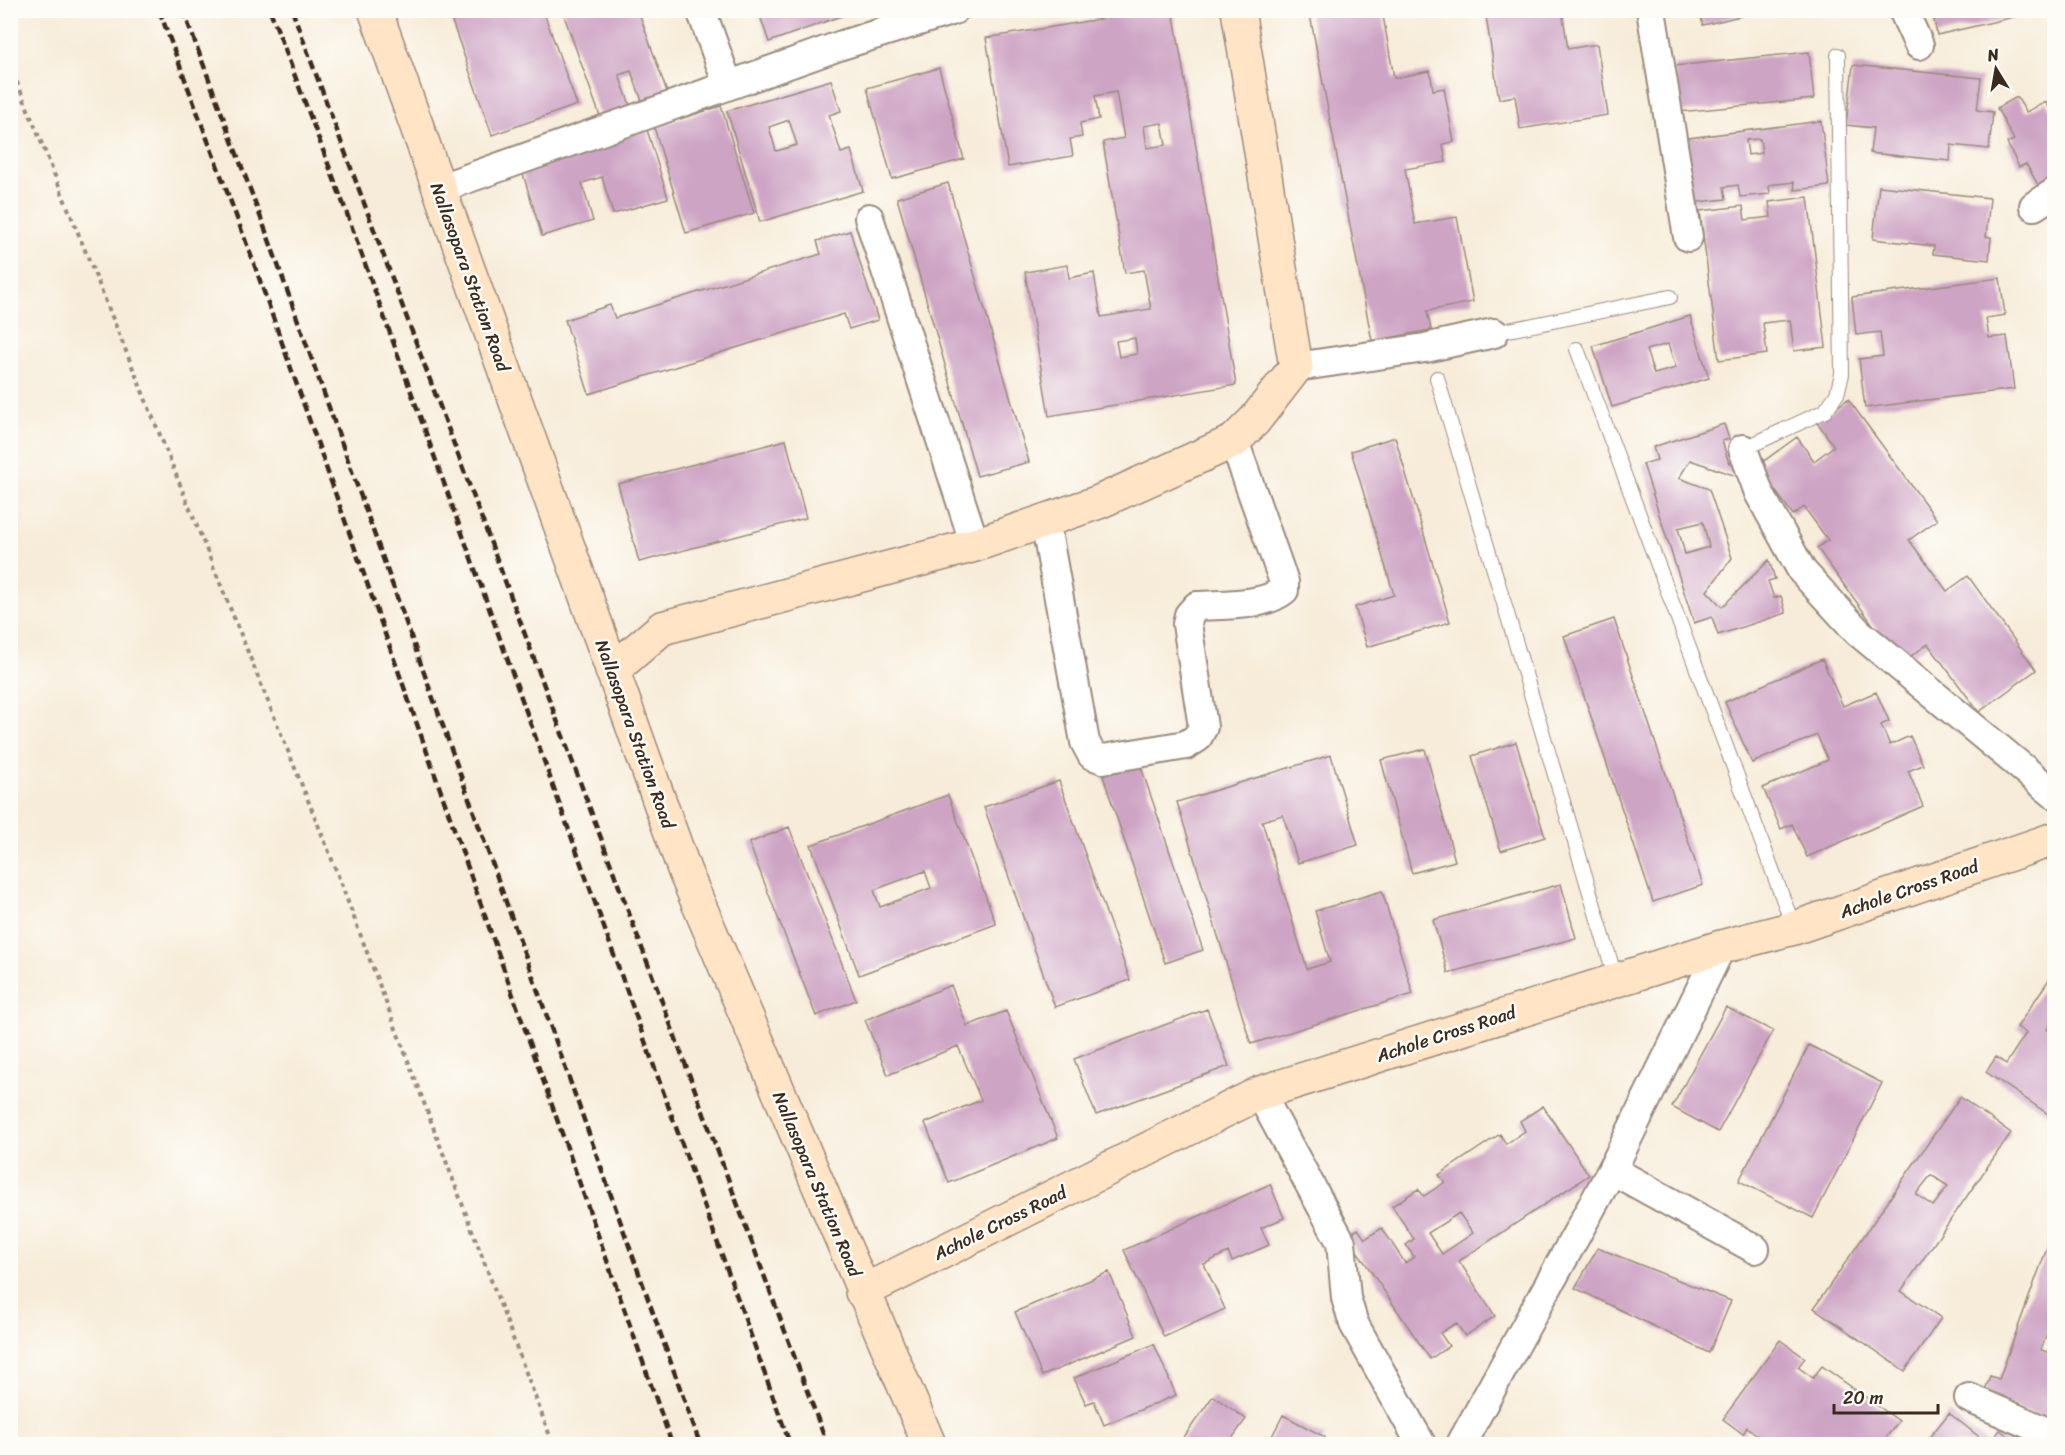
<svg xmlns="http://www.w3.org/2000/svg" width="2065" height="1455" viewBox="0 0 2065 1455" font-family="Sriracha,sans-serif">
<style>
.building{fill:#cea4c5;fill-rule:evenodd}
.lines{fill:none;stroke-linecap:round;stroke-linejoin:round}
.lane-casing{stroke:#998b7c;stroke-width:16}
.street-casing{stroke:#998b7c;stroke-width:32}
.secondary-casing{stroke:#998b7c;stroke-width:36}
.path{stroke:#998b7c;stroke-width:4;stroke-dasharray:4.5 4.5;stroke-linecap:butt}
.lane{stroke:#fff;stroke-width:14}
.street{stroke:#fff;stroke-width:28}
.secondary{stroke:#ffe4c6;stroke-width:33}
.rail{stroke:#3b2a1e;stroke-width:4.5;stroke-dasharray:9 4.5;stroke-linecap:butt}
.labels{text-anchor:middle;dominant-baseline:central;stroke-width:5;stroke-linejoin:round;paint-order:stroke}
.street-label{font-size:18px;fill:#3b2a1e;stroke:#fdfcf7}
</style>
<rect width="100%" height="100%" fill="#fdfcf7"/>
<filter id="ink" filterUnits="userSpaceOnUse"><feTurbulence type="fractalNoise" baseFrequency=".0167" numOctaves="2"/><feDisplacementMap in="SourceGraphic" scale="12" xChannelSelector="R" yChannelSelector="G"/><feConvolveMatrix kernelMatrix="1 2 1 2 8 2 1 2 1" color-interpolation-filters="sRGB"/></filter>
<filter id="wash" filterUnits="userSpaceOnUse"><feTurbulence type="fractalNoise" baseFrequency=".008" numOctaves="4" result="noise"/><feDisplacementMap in="SourceGraphic" scale="24" xChannelSelector="R" yChannelSelector="G"/><feGaussianBlur stdDeviation="1.35" result="paint"/><feColorMatrix in="noise" values="0 0 0 0 0 0 0 0 0 0 0 0 0 0 0 0 0 1.4 0 .05"/><feComposite in="paint" operator="in"/></filter>
<g filter="url(#wash)">
<rect width="100%" height="100%" fill="#f7ecd9"/>
<g id="blocks">
<path class="building" d="M 448,10 L 543,10 L 577,105 L 492,135 Z
M 562,10 L 638,10 L 667,92 L 642,101 L 631,71 L 619,75 L 630,105 L 600,116 Z
M 758,10 L 855,10 L 855,11 L 769,42 Z
M 1154,10 L 1173,10 L 1236,385 L 1049,416 L 1025,272 L 1067,265 L 1069,278 L 1094,273 L 1101,317 L 1151,309 L 1144,270 L 1125,273 L 1103,142 L 1124,138 L 1116,92 L 1095,96 L 1099,119 L 1080,123 L 1082,137 L 1070,139 L 1073,156 L 1008,167 L 986,38 ZM 1162,123 L 1166,145 L 1147,148 L 1144,126 ZM 1135,338 L 1137,354 L 1119,357 L 1116,341 Z
M 1309,10 L 1382,10 L 1394,78 L 1430,71 L 1433,90 L 1444,88 L 1454,142 L 1443,144 L 1446,162 L 1405,169 L 1415,224 L 1457,217 L 1473,302 L 1427,311 L 1431,330 L 1372,341 Z
M 1485,10 L 1562,10 L 1568,49 L 1597,44 L 1608,115 L 1520,129 L 1515,96 L 1499,99 Z
M 1699,10 L 1761,10 L 1761,11 L 1703,25 Z
M 1932,10 L 2040,10 L 2040,11 L 1937,35 Z
M 1809,52 L 1814,99 L 1679,112 L 1674,66 Z
M 1853,65 L 1981,78 L 1977,110 L 1993,112 L 1989,149 L 1951,145 L 1950,161 L 1870,153 L 1873,128 L 1846,125 Z
M 939,68 L 964,159 L 892,179 L 867,88 Z
M 831,80 L 841,111 L 829,115 L 841,153 L 851,150 L 863,191 L 760,222 L 727,111 ZM 789,120 L 797,145 L 776,151 L 769,127 Z
M 2017,97 L 2026,112 L 2046,102 L 2051,110 L 2054,108 L 2054,180 L 2040,188 L 2026,164 L 2019,167 L 2007,143 L 2014,140 L 1997,108 Z
M 721,106 L 754,213 L 686,233 L 654,127 Z
M 1821,121 L 1829,186 L 1795,190 L 1794,182 L 1769,185 L 1770,194 L 1740,197 L 1738,185 L 1724,187 L 1726,199 L 1689,203 L 1681,139 ZM 1760,139 L 1762,153 L 1748,155 L 1746,140 Z
M 645,123 L 668,198 L 613,214 L 602,177 L 582,183 L 593,221 L 542,236 L 519,161 Z
M 948,183 L 1029,462 L 977,476 L 897,198 Z
M 1879,186 L 1990,198 L 1986,237 L 1991,237 L 1989,260 L 1933,254 L 1934,246 L 1873,239 Z
M 1808,197 L 1826,347 L 1794,351 L 1790,320 L 1763,323 L 1767,354 L 1719,360 L 1700,211 L 1743,206 L 1745,220 L 1771,217 L 1769,202 Z
M 850,231 L 878,320 L 849,329 L 844,314 L 589,394 L 565,320 L 610,305 L 615,318 L 821,254 L 817,241 Z
M 2000,278 L 2005,315 L 1986,318 L 1989,338 L 2007,336 L 2014,389 L 1865,408 L 1859,359 L 1883,356 L 1880,332 L 1856,335 L 1852,297 Z
M 1690,316 L 1709,378 L 1612,407 L 1593,346 ZM 1668,344 L 1676,368 L 1654,374 L 1646,350 Z
M 1848,399 L 1937,520 L 1909,540 L 1947,591 L 1968,576 L 2036,670 L 1979,712 L 1928,644 L 1901,663 L 1817,548 L 1828,540 L 1804,507 L 1793,515 L 1757,466 L 1797,437 L 1814,461 L 1834,446 L 1817,422 Z
M 1724,424 L 1729,439 L 1722,441 L 1729,463 L 1736,461 L 1742,478 L 1690,460 L 1679,478 L 1709,489 L 1732,558 L 1707,591 L 1722,607 L 1769,560 L 1775,579 L 1768,581 L 1774,598 L 1781,596 L 1786,613 L 1718,635 L 1712,617 L 1694,623 L 1643,464 L 1657,460 L 1653,447 ZM 1703,522 L 1709,547 L 1685,554 L 1678,528 Z
M 1395,437 L 1450,622 L 1367,647 L 1355,607 L 1394,595 L 1351,451 Z
M 786,440 L 806,518 L 639,562 L 618,484 Z
M 1614,619 L 1703,885 L 1653,902 L 1564,636 Z
M 1822,659 L 1843,706 L 1876,692 L 1889,721 L 1881,725 L 1890,745 L 1910,736 L 1923,765 L 1908,771 L 1923,806 L 1807,857 L 1792,824 L 1781,829 L 1763,788 L 1828,760 L 1817,735 L 1752,763 L 1725,702 Z
M 1516,742 L 1545,837 L 1501,851 L 1472,756 Z
M 1425,749 L 1455,861 L 1412,873 L 1381,760 Z
M 1331,755 L 1358,845 L 1298,863 L 1283,815 L 1262,821 L 1307,969 L 1330,962 L 1315,911 L 1382,891 L 1413,994 L 1251,1044 L 1177,802 Z
M 1140,764 L 1203,950 L 1165,963 L 1103,776 Z
M 1059,781 L 1130,980 L 1055,1007 L 984,807 Z
M 948,795 L 996,924 L 859,975 L 811,845 ZM 925,871 L 931,888 L 880,907 L 874,890 Z
M 789,827 L 856,1000 L 816,1016 L 749,843 Z
M 1561,884 L 1576,938 L 1448,973 L 1433,920 Z
M 2054,972 L 2054,1019 L 2047,1029 L 2054,1034 L 2054,1118 L 1986,1072 L 1996,1057 L 2006,1064 L 2026,1033 L 2017,1027 Z
M 951,985 L 967,1026 L 1006,1011 L 1058,1138 L 949,1183 L 925,1123 L 981,1100 L 958,1046 L 888,1075 L 865,1020 Z
M 1726,1007 L 1773,1031 L 1718,1132 L 1672,1107 Z
M 1207,1009 L 1229,1066 L 1096,1115 L 1074,1059 Z
M 1809,1045 L 1882,1083 L 1813,1218 L 1739,1181 Z
M 1960,1097 L 2011,1133 L 1901,1291 L 1941,1318 L 1905,1371 L 1814,1308 ZM 1931,1175 L 1948,1186 L 1933,1206 L 1916,1194 Z
M 1543,1106 L 1589,1175 L 1459,1261 L 1495,1316 L 1465,1336 L 1456,1323 L 1440,1333 L 1449,1346 L 1430,1359 L 1347,1236 L 1358,1229 L 1365,1239 L 1382,1228 L 1405,1263 L 1414,1257 L 1406,1245 L 1414,1239 L 1392,1206 L 1418,1189 L 1424,1196 L 1445,1182 L 1439,1175 L 1500,1134 L 1506,1144 L 1525,1131 L 1520,1121 ZM 1459,1213 L 1473,1233 L 1442,1254 L 1428,1233 Z
M 1270,1184 L 1284,1218 L 1261,1228 L 1269,1245 L 1232,1261 L 1228,1252 L 1204,1264 L 1225,1309 L 1164,1337 L 1124,1250 Z
M 2054,1229 L 2054,1321 L 2052,1320 L 2041,1350 L 2054,1354 L 2054,1422 L 1983,1396 L 1990,1376 L 1999,1379 Z
M 1598,1248 L 1731,1301 L 1709,1353 L 1575,1288 Z
M 1109,1272 L 1136,1336 L 1042,1376 L 1015,1312 Z
M 1780,1340 L 1805,1358 L 1798,1367 L 1813,1378 L 1822,1366 L 1899,1421 L 1881,1444 L 1769,1444 L 1747,1427 L 1743,1434 L 1723,1419 Z
M 1154,1344 L 1176,1395 L 1104,1425 L 1094,1401 L 1086,1404 L 1074,1378 Z
M 1213,1396 L 1246,1419 L 1228,1444 L 1179,1444 Z
M 1949,1413 L 1988,1444 L 1924,1444 Z
M 1283,1415 L 1325,1437 L 1321,1444 L 1268,1444 Z
M 2000,1430 L 2019,1444 L 1989,1444 Z"/>
</g>
</g>
<g filter="url(#ink)">
<use href="#blocks" fill-opacity="0" stroke="#998b7c" stroke-width="1.5"/>
<g class="lines">
<defs>
<path id="lane" d="M 1494,333 L 1670,297
M 1577,349 L 1794,928
M 1437,378 L 1616,980
M 1743,449 L 1825,411 L 1837,394 L 1842,374 L 1838,55"/>
<path id="street" d="M 701,10 L 728,85
M 1651,10 L 1688,237
M 1903,10 L 1919,45
M 438,189 L 842,45 L 954,10
M 2034,206 L 2054,193
M 869,218 L 975,545
M 1296,367 L 1425,348 L 1494,333
M 1743,449 L 1759,493 L 1802,571 L 1858,632 L 2054,794
M 1045,521 L 1085,742 L 1092,755 L 1103,759 L 1186,745 L 1197,738 L 1203,727 L 1187,624 L 1189,615 L 1197,606 C 1224,604 1263,607 1284,590 L 1284,582 L 1234,441
M 1260,1093 L 1341,1242 L 1346,1298 L 1354,1324 L 1421,1444
M 1612,1170 L 1755,1249
M 1969,1398 L 2054,1435
M 1461,1444 L 1612,1170 L 1721,947"/>
<path id="secondary" d="M 375,10 L 685,872 L 929,1444
M 612,671 L 662,628 L 975,545 L 1099,502 L 1234,441 L 1255,420 L 1296,367 L 1238,10
M 862,1292 L 1260,1093 L 1721,947 L 1794,928 L 2054,839"/>
</defs>
<use href="#lane" class="lane-casing"/>
<use href="#street" class="street-casing"/>
<use href="#secondary" class="secondary-casing"/>
<path class="path" d="M 10,65 L 331,857 L 553,1444"/>
<use href="#lane" class="lane"/>
<use href="#street" class="street"/>
<use href="#secondary" class="secondary"/>
<path class="rail" d="M 159,10 L 253,261 L 672,1444
M 183,10 L 268,237 L 700,1444
M 270,10 L 346,211 L 790,1444
M 292,10 L 827,1444"/>
</g>
</g>
<g class="labels">
<g class="street-label">
<text transform="translate(470 277) rotate(70)">Nallasopara Station Road</text>
<text transform="translate(635 734) rotate(70)">Nallasopara Station Road</text>
<text transform="translate(1909 889) rotate(-19)">Achole Cross Road</text>
<text transform="translate(1446 1034) rotate(-18)">Achole Cross Road</text>
<text transform="translate(817 1184) rotate(67)">Nallasopara Station Road</text>
<text transform="translate(1000 1223) rotate(-26)">Achole Cross Road</text>
</g>
</g>
<rect width="2065" height="1455" fill="none" stroke="#fdfcf7" stroke-width="36"/>
<g transform="translate(1996 69) rotate(349)" stroke="#fdfcf7" stroke-width="4.5" paint-order="stroke">
<path d="M0-4.5L10 22L0 15L-10 22Z" fill="#3b2a1e"/>
<text y="-9" font-size="16" font-weight="bold" text-anchor="middle" fill="#3b2a1e">N</text>
</g>
<path d="M1834 1404v9h104v-9" fill="none" stroke="#3b2a1e" stroke-width="3"/>
<text x="1843" y="1404" font-size="18" fill="#3b2a1e" stroke="#fdfcf7" stroke-width="4.5" paint-order="stroke">20 m</text>
</svg>
